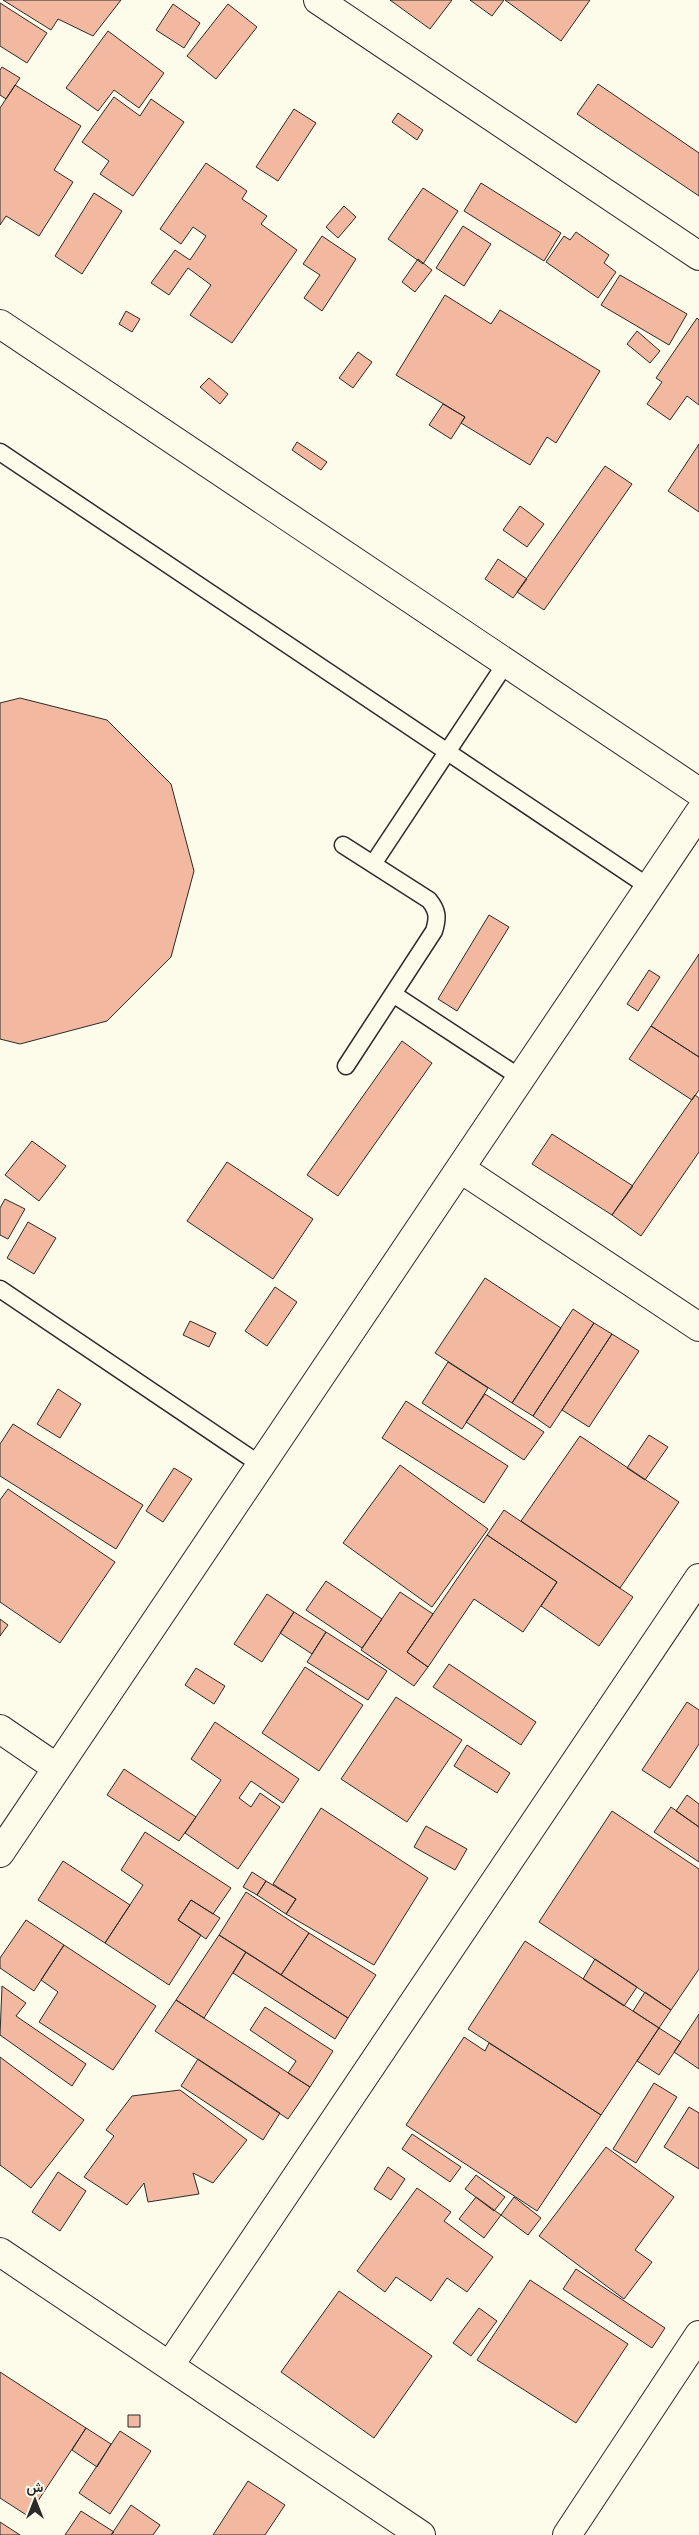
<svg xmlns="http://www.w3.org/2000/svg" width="699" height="2535" viewBox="0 0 699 2535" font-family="'Space Grotesk',Vazirmatn,sans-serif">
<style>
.building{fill:#f2b8a0;stroke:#2b2b2b}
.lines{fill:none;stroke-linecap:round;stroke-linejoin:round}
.service-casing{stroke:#2b2b2b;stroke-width:19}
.minor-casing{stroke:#2b2b2b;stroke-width:30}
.service{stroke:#fdfbea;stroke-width:16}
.minor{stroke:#fdfbea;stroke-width:28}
</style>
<rect width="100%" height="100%" fill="#fdfbea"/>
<path class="building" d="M 3,0 L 121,0 L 93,36 L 58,19 L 51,30 Z
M 390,0 L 452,0 L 430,29 Z
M 470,0 L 504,0 L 492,16 Z
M 505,0 L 590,0 L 561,41 Z
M 0,3 L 47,33 L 27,63 L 0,46 Z
M 173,4 L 200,23 L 184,48 L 156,30 Z
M 228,4 L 257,27 L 216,79 L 187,56 Z
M 108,31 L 164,73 L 139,108 L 114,90 L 98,111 L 66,88 Z
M 2,67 L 20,78 L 6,99 L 0,95 L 0,70 Z
M 598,84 L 699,153 L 699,196 L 577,114 Z
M 15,85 L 81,126 L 54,170 L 73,182 L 39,236 L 6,216 L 0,225 L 0,108 Z
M 114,97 L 140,116 L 151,99 L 184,122 L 133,196 L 100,174 L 109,161 L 82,142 Z
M 294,109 L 316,123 L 278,181 L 256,167 Z
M 398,113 L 423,130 L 417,140 L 392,122 Z
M 206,163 L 247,191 L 242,199 L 267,216 L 261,224 L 297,250 L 232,343 L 190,315 L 211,285 L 188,268 L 169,295 L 151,283 L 175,250 L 190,260 L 206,236 L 193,227 L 181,244 L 160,229 Z
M 481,183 L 561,233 L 544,261 L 464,211 Z
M 423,188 L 458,211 L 423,264 L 388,239 Z
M 94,193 L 122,211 L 82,274 L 55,256 Z
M 344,206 L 356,217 L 338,238 L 326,227 Z
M 463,226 L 491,244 L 464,286 L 436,268 Z
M 576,232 L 609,255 L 604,263 L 616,272 L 598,298 L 546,262 L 564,236 L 570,240 Z
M 322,236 L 356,259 L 322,311 L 304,298 L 320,275 L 303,264 Z
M 418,259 L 432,270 L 415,292 L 402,282 Z
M 620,275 L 687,314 L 669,345 L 601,305 Z
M 445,295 L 491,324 L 500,310 L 600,371 L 556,443 L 547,437 L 530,465 L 461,423 L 465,417 L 396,375 Z
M 126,311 L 140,319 L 132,332 L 119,324 Z
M 697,318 L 699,320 L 699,405 L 687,396 L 670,420 L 647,404 L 662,382 L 656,378 Z
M 637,331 L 660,351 L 650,363 L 627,344 Z
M 358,352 L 372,362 L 353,388 L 339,378 Z
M 209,378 L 228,394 L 220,404 L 200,387 Z
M 443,404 L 465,417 L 451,439 L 429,425 Z
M 297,442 L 327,462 L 321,470 L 292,450 Z
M 699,444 L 699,512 L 668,491 Z
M 605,466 L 632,484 L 544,610 L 517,592 Z
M 520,506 L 544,524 L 527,547 L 503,530 Z
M 498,559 L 527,579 L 513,598 L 485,579 Z
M 20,698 L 107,720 L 171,784 L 194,871 L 171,957 L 107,1021 L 20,1044 L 0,1039 L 0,703 Z
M 489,915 L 509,927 L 457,1011 L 438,999 Z
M 699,954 L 699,1057 L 651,1026 Z
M 649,970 L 660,977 L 638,1011 L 627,1004 Z
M 651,1026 L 699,1057 L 699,1090 L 692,1100 L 629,1059 Z
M 402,1041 L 432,1063 L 338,1196 L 307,1175 Z
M 695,1095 L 699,1098 L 699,1152 L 641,1236 L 612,1215 Z
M 552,1134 L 633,1186 L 612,1215 L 532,1164 Z
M 32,1141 L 66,1166 L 39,1201 L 5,1175 Z
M 227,1162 L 313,1219 L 273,1279 L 187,1221 Z
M 5,1199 L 25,1209 L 8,1239 L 0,1235 L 0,1208 Z
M 28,1222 L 56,1238 L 34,1274 L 7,1258 Z
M 485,1278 L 561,1328 L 512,1403 L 435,1353 Z
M 275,1287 L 297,1302 L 267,1346 L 245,1331 Z
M 573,1309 L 594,1323 L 533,1416 L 512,1403 Z
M 190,1321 L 216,1333 L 209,1347 L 183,1335 Z
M 594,1323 L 612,1334 L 550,1428 L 533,1416 Z
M 612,1334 L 639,1351 L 589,1427 L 562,1410 Z
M 448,1362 L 488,1388 L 462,1429 L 422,1403 Z
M 58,1389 L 81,1404 L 60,1438 L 37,1424 Z
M 485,1394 L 544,1432 L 524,1460 L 466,1422 Z
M 406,1401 L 508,1466 L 484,1503 L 382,1438 Z
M 13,1424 L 143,1505 L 116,1549 L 0,1476 L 0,1444 Z
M 649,1435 L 668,1447 L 645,1480 L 627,1468 Z
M 580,1436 L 679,1502 L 620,1588 L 521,1521 Z
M 400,1465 L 488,1529 L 432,1607 L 343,1543 Z
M 174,1468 L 192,1479 L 163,1522 L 146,1511 Z
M 8,1489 L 115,1562 L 60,1643 L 0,1602 L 0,1500 Z
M 504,1510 L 633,1597 L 599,1646 L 541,1606 L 557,1582 L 487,1535 Z
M 487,1535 L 557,1582 L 523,1632 L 474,1599 L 428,1667 L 407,1652 Z
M 326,1581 L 382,1619 L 362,1648 L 306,1610 Z
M 400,1592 L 433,1614 L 407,1652 L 428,1667 L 414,1686 L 361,1650 Z
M 267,1594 L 294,1612 L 262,1662 L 234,1644 Z
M 294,1612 L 326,1632 L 312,1654 L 280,1633 Z
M 0,1619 L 8,1625 L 0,1636 Z
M 326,1632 L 387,1671 L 368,1700 L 307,1662 Z
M 449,1664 L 536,1722 L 521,1745 L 433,1687 Z
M 305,1667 L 363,1705 L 319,1771 L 262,1733 Z
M 196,1668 L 225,1686 L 214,1704 L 185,1685 Z
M 396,1697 L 462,1740 L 407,1822 L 341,1779 Z
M 687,1702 L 699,1710 L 699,1744 L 670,1788 L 642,1770 Z
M 215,1722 L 299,1779 L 283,1803 L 251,1781 L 239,1798 L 251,1807 L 260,1793 L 280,1807 L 238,1869 L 185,1833 L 221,1780 L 191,1759 Z
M 467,1745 L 510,1773 L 497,1793 L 454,1766 Z
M 124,1769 L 196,1817 L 179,1841 L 107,1795 Z
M 687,1795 L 699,1804 L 699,1827 L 676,1811 Z
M 671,1807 L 699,1827 L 699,1862 L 654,1832 Z
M 321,1808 L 428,1878 L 374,1965 L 286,1914 L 296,1899 L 273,1884 Z
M 612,1811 L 699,1869 L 699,1969 L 671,2010 L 539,1922 Z
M 426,1826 L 467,1849 L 455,1870 L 414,1847 Z
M 145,1832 L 231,1888 L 213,1914 L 191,1900 L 178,1920 L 201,1935 L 169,1985 L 105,1943 L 143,1885 L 121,1870 Z
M 63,1861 L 130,1905 L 105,1943 L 38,1900 Z
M 252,1872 L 266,1881 L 257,1895 L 243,1887 Z
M 266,1881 L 296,1899 L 286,1914 L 257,1895 Z
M 246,1892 L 309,1933 L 281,1975 L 219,1935 Z
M 191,1900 L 220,1918 L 206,1939 L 178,1920 Z
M 26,1920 L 64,1945 L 34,1991 L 0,1968 L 0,1958 Z
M 309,1933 L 376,1975 L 348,2018 L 281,1975 Z
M 219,1935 L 246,1952 L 204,2018 L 176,2000 Z
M 525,1941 L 659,2028 L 601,2115 L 468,2029 Z
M 64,1945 L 156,2006 L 113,2070 L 39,2022 L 58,1992 L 41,1980 Z
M 246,1952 L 348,2018 L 335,2039 L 233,1973 Z
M 595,1959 L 637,1987 L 624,2006 L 583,1979 Z
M 2,1986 L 26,2003 L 16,2016 L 86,2064 L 72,2086 L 0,2035 Z
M 645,1992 L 671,2010 L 659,2028 L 633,2011 Z
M 176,2000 L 310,2087 L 288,2119 L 155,2031 Z
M 265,2007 L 333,2051 L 310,2087 L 288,2073 L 296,2061 L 250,2030 Z
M 699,2014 L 699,2069 L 674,2052 Z
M 659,2028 L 681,2042 L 659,2075 L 637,2061 Z
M 464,2037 L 485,2051 L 489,2043 L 601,2115 L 537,2211 L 406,2125 Z
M 0,2057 L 84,2120 L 31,2188 L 0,2165 Z
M 198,2059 L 280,2113 L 263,2140 L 181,2086 Z
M 654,2083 L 677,2097 L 636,2163 L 613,2149 Z
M 180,2090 L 247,2140 L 213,2183 L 193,2173 L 199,2194 L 148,2202 L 144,2183 L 127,2205 L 84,2177 L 114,2136 L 106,2130 L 132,2096 Z
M 689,2107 L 699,2113 L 699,2169 L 664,2147 Z
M 412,2134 L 461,2167 L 450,2182 L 402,2149 Z
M 606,2147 L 674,2197 L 635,2250 L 652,2262 L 624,2299 L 539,2236 Z
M 388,2167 L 405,2179 L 391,2200 L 374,2189 Z
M 58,2172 L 86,2191 L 60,2231 L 32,2212 Z
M 476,2175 L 505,2197 L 494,2211 L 465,2189 Z
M 417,2188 L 451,2212 L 444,2221 L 493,2257 L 467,2292 L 447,2278 L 431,2301 L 396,2277 L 385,2292 L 357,2271 Z
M 476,2197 L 501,2215 L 484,2238 L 459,2219 Z
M 514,2197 L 541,2218 L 528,2235 L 501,2215 Z
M 576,2269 L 665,2328 L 652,2348 L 563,2289 Z
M 530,2280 L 628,2344 L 576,2423 L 477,2360 Z
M 339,2291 L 432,2356 L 374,2438 L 281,2372 Z
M 479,2308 L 497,2321 L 471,2356 L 453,2343 Z
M 0,2372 L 86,2428 L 28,2516 L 0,2498 Z
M 128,2415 L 140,2415 L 140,2427 L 128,2427 Z
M 86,2428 L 111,2444 L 97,2467 L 72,2450 Z
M 120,2431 L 151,2451 L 110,2514 L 79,2493 Z
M 248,2481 L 285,2505 L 265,2535 L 213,2535 Z
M 131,2505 L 160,2525 L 153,2535 L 111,2535 Z
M 81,2511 L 114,2532 L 111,2535 L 65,2535 Z
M 0,2522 L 20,2535 L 0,2535 Z"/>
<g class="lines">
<defs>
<path id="service" d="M 0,452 L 649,887
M 343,845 L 429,900 C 438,911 438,918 434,931 L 346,1066
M 373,864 L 506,663
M 393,994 L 521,1078
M 0,1289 L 261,1465"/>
<path id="minor" d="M 318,0 L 699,256
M 0,324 L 699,792
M 461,1169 L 699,1327
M 0,1729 L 57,1768
M 0,1853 L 699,813
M 0,2252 L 421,2535
M 170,2365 L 699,1578
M 567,2535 L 699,2335"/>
</defs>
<use href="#service" class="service-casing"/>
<use href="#minor" class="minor-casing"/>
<use href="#service" class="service"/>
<use href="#minor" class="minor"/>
</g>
<g transform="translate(35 2500)" stroke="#fdfbea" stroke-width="4" paint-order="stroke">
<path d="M0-4L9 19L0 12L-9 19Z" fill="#2b2b2b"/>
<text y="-8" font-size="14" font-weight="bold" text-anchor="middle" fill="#2b2b2b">ش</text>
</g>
</svg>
